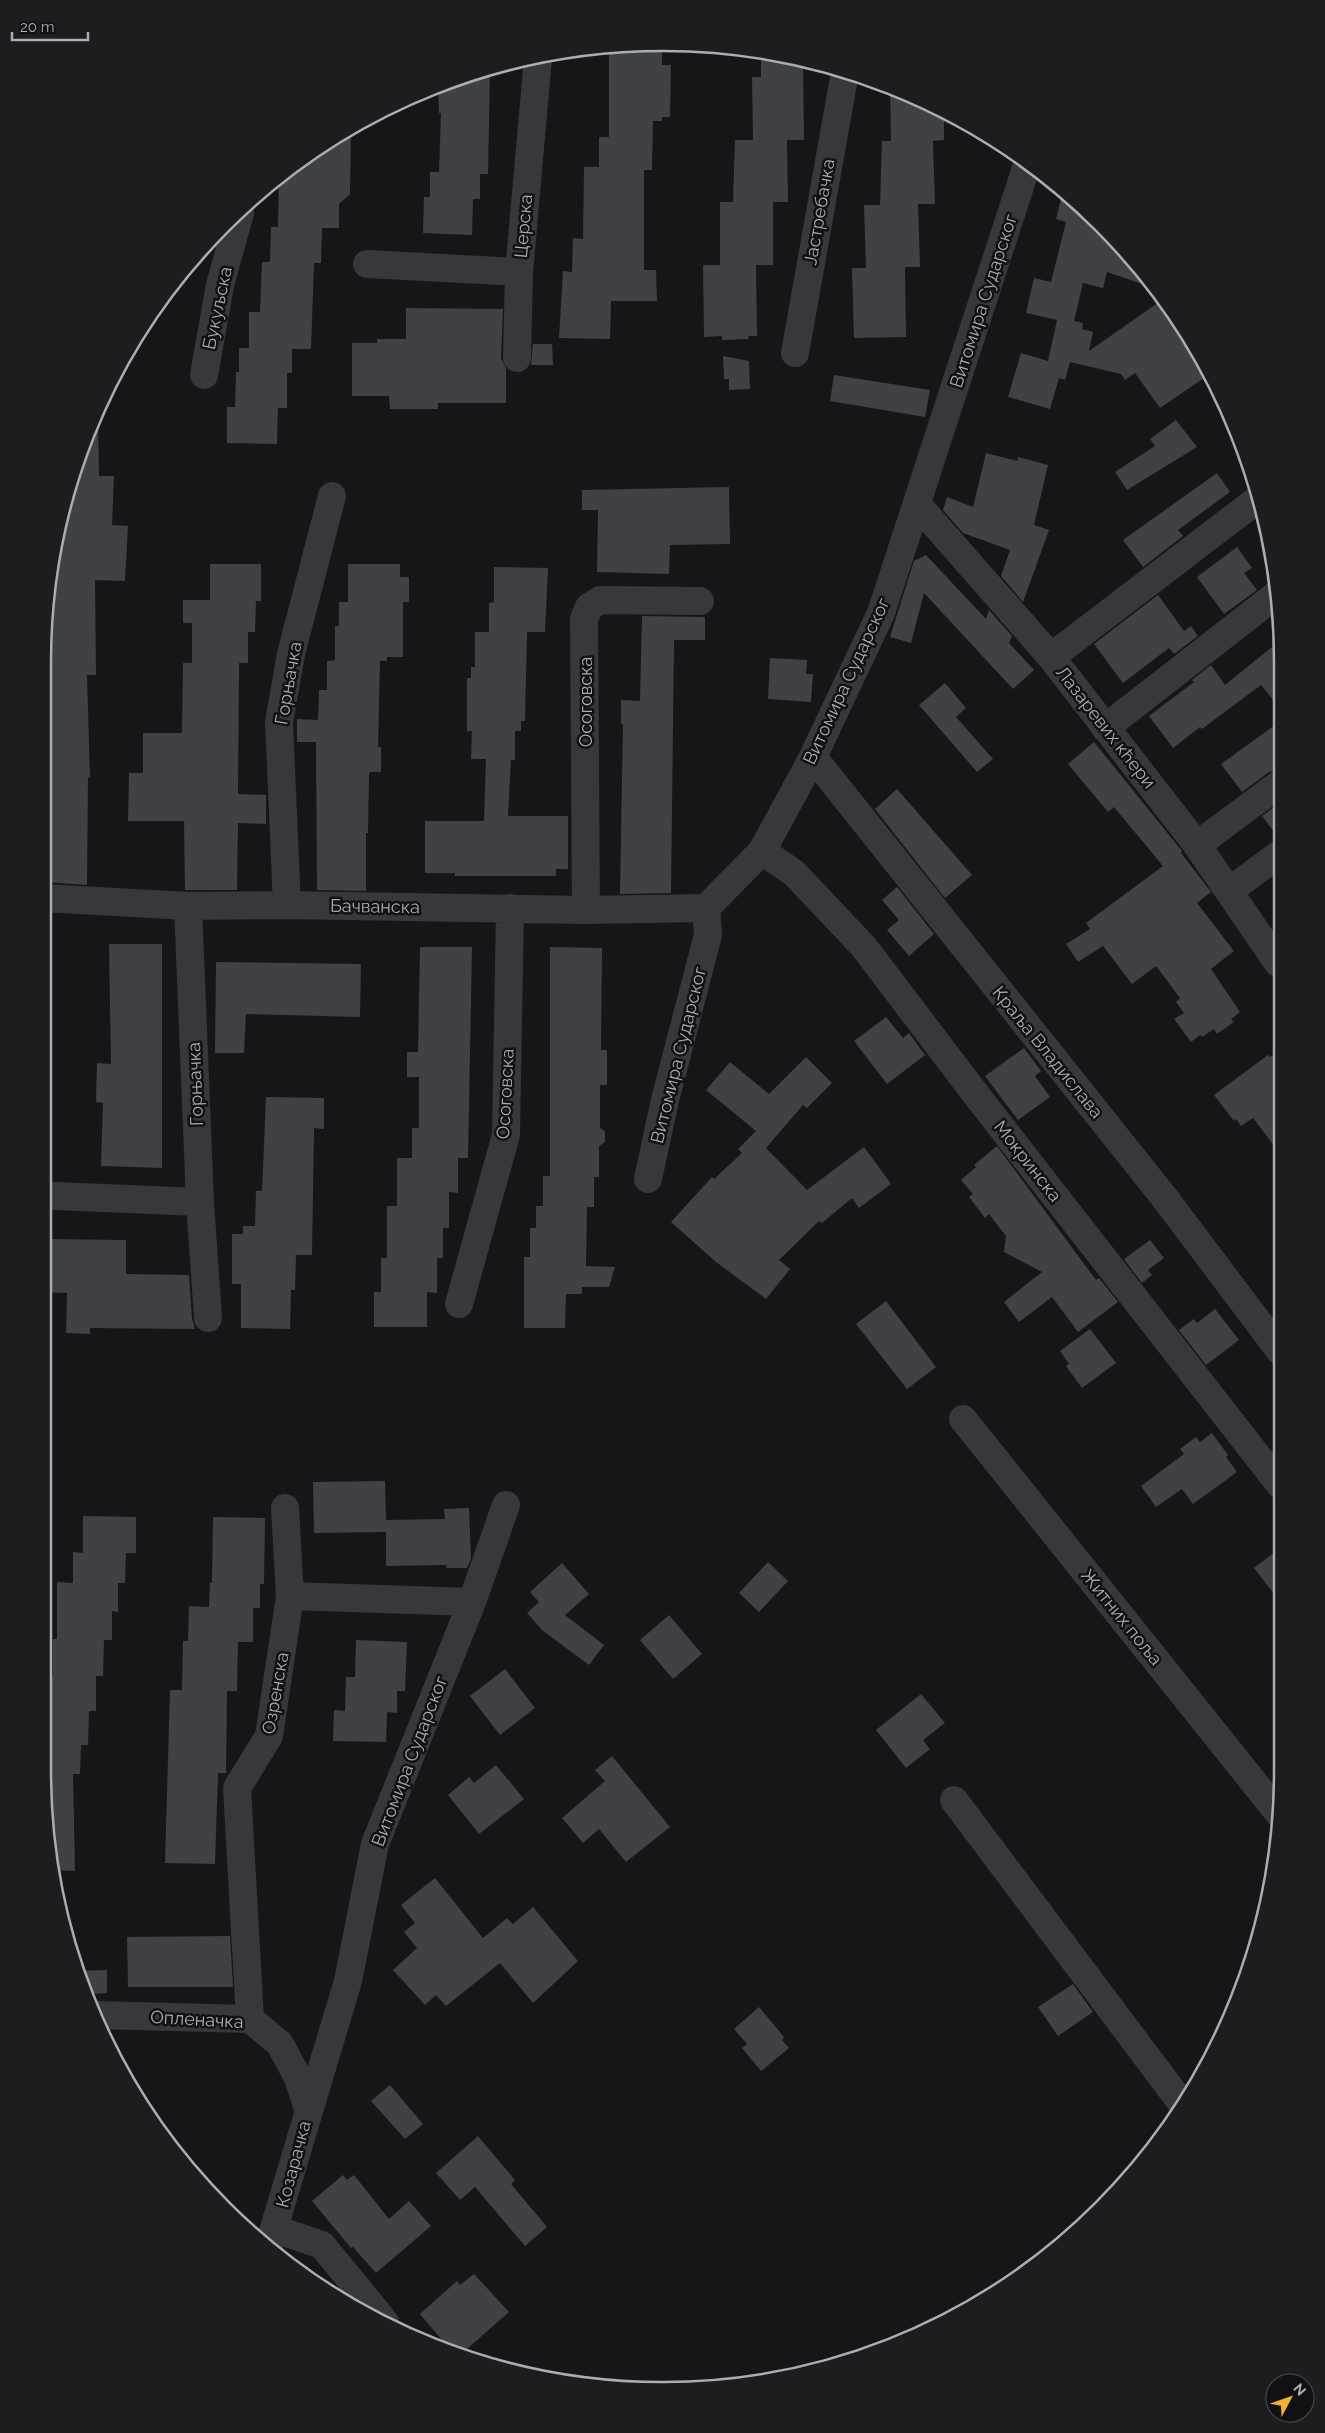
<svg xmlns="http://www.w3.org/2000/svg" width="1325" height="2433" viewBox="0 0 1325 2433" font-family="Raleway,sans-serif">
<style>
.building{fill:#404145}
.lines{fill:none;stroke-linecap:round;stroke-linejoin:round}
.minor{stroke:#37383d;stroke-width:28}
.labels{text-anchor:middle;dominant-baseline:central;stroke-width:5;stroke-linejoin:round;paint-order:stroke}
.street-label{font-size:18px;fill:#a8adb8;stroke:#111113}
.rim{fill:none;stroke:#a8adb8;stroke-width:2.5}
</style>
<rect width="100%" height="100%" fill="#161618"/>
<path class="building" d="M 622,44 L 662,45 L 662,65 L 671,65 L 670,117 L 662,117 L 662,121 L 653,121 L 652,170 L 644,170 L 644,270 L 656,270 L 657,301 L 611,301 L 610,339 L 559,338 L 563,271 L 572,272 L 573,238 L 583,239 L 584,167 L 599,167 L 599,137 L 609,137 L 609,46 Z
M 761,52 L 803,62 L 804,140 L 787,140 L 788,202 L 773,202 L 773,265 L 756,265 L 757,336 L 748,336 L 749,339 L 722,340 L 722,336 L 704,337 L 703,265 L 720,265 L 720,202 L 733,202 L 735,140 L 753,140 L 752,77 L 761,77 Z
M 490,68 L 488,174 L 480,174 L 480,199 L 473,199 L 472,235 L 423,233 L 424,197 L 430,197 L 430,172 L 439,172 L 441,113 L 439,113 L 438,88 Z
M 890,88 L 944,112 L 944,140 L 933,141 L 935,204 L 918,204 L 920,267 L 905,267 L 906,337 L 854,338 L 852,268 L 866,268 L 864,205 L 880,205 L 882,141 L 891,141 Z
M 351,130 L 350,194 L 339,204 L 339,228 L 322,228 L 321,263 L 314,263 L 311,349 L 292,349 L 292,373 L 287,373 L 287,408 L 278,408 L 277,444 L 227,443 L 227,407 L 235,407 L 236,372 L 239,372 L 239,348 L 249,348 L 249,312 L 260,312 L 262,262 L 270,262 L 271,227 L 278,227 L 279,177 Z
M 1063,190 L 1072,197 L 1151,287 L 1107,272 L 1103,288 L 1083,283 L 1074,321 L 1083,323 L 1082,329 L 1093,332 L 1089,351 L 1162,300 L 1178,318 L 1207,376 L 1160,408 L 1135,373 L 1125,380 L 1121,374 L 1070,362 L 1065,380 L 1059,378 L 1050,409 L 1008,397 L 1021,353 L 1048,361 L 1057,320 L 1026,313 L 1034,278 L 1051,282 L 1066,222 L 1056,219 Z
M 406,308 L 503,309 L 501,358 L 506,368 L 506,403 L 438,403 L 438,409 L 390,409 L 389,396 L 352,396 L 352,343 L 377,343 L 377,339 L 406,339 Z
M 533,344 L 552,344 L 553,365 L 531,365 Z
M 723,356 L 749,361 L 750,389 L 729,390 L 729,379 L 724,379 Z
M 834,375 L 930,390 L 925,417 L 830,401 Z
M 98,419 L 99,476 L 114,476 L 112,525 L 128,526 L 125,581 L 95,580 L 96,675 L 87,675 L 90,778 L 88,777 L 87,885 L 44,882 L 44,622 L 46,611 L 49,611 L 49,592 L 52,592 L 53,568 L 64,502 Z
M 1176,420 L 1197,447 L 1127,490 L 1115,472 L 1155,446 L 1150,439 Z
M 986,453 L 1017,461 L 1018,457 L 1048,465 L 1034,525 L 1049,530 L 1023,602 L 1001,576 L 1010,550 L 963,533 L 943,510 L 947,497 L 973,507 Z
M 1217,473 L 1230,492 L 1178,530 L 1183,536 L 1143,567 L 1123,540 Z
M 729,487 L 730,544 L 670,545 L 669,574 L 597,572 L 598,510 L 582,510 L 582,490 Z
M 1237,547 L 1252,568 L 1244,573 L 1257,590 L 1224,614 L 1197,577 Z
M 926,555 L 986,619 L 989,610 L 1012,636 L 1009,643 L 1034,670 L 1013,689 L 924,593 L 911,643 L 890,637 L 914,561 Z
M 210,564 L 261,564 L 261,601 L 256,601 L 255,632 L 248,632 L 248,663 L 239,663 L 238,794 L 266,795 L 266,824 L 238,823 L 237,890 L 185,890 L 184,821 L 128,821 L 129,773 L 143,773 L 143,733 L 182,733 L 183,663 L 192,663 L 192,623 L 183,623 L 183,600 L 210,600 Z
M 348,564 L 400,564 L 400,577 L 409,577 L 409,602 L 403,602 L 403,657 L 387,657 L 387,661 L 380,661 L 378,747 L 381,747 L 381,772 L 370,772 L 369,775 L 368,833 L 366,833 L 366,891 L 317,890 L 316,742 L 297,742 L 297,719 L 318,720 L 319,690 L 327,690 L 327,661 L 335,660 L 335,626 L 339,626 L 339,602 L 348,602 Z
M 494,567 L 548,568 L 545,632 L 527,632 L 525,721 L 521,721 L 521,731 L 515,731 L 515,760 L 511,760 L 508,816 L 568,816 L 568,869 L 556,869 L 556,876 L 455,876 L 455,873 L 425,873 L 425,821 L 484,821 L 486,759 L 471,759 L 472,731 L 467,731 L 467,678 L 471,678 L 471,667 L 475,667 L 475,632 L 489,632 L 489,603 L 494,602 Z
M 1158,595 L 1184,631 L 1191,626 L 1198,636 L 1174,654 L 1169,648 L 1123,683 L 1094,644 Z
M 642,616 L 705,617 L 705,640 L 674,640 L 671,893 L 620,894 L 623,724 L 621,724 L 621,700 L 640,701 Z
M 1277,643 L 1278,706 L 1261,685 L 1202,729 L 1200,727 L 1173,748 L 1149,716 L 1194,682 L 1192,680 L 1211,665 L 1225,685 Z
M 770,658 L 807,660 L 806,674 L 813,674 L 811,702 L 768,699 Z
M 945,683 L 966,708 L 956,717 L 993,759 L 977,772 L 919,705 Z
M 1278,723 L 1278,770 L 1269,772 L 1242,792 L 1221,764 Z
M 1094,742 L 1182,851 L 1181,853 L 1211,892 L 1197,903 L 1234,951 L 1211,969 L 1240,1012 L 1231,1019 L 1234,1022 L 1217,1034 L 1214,1029 L 1202,1037 L 1200,1035 L 1191,1042 L 1174,1019 L 1184,1013 L 1176,1002 L 1180,998 L 1156,966 L 1132,984 L 1103,946 L 1078,962 L 1066,944 L 1090,929 L 1086,923 L 1163,866 L 1114,807 L 1108,812 L 1068,764 Z
M 897,789 L 972,875 L 945,898 L 875,809 Z
M 1278,804 L 1278,837 L 1262,816 Z
M 897,887 L 934,934 L 909,956 L 887,930 L 899,920 L 882,900 Z
M 109,944 L 162,944 L 162,1168 L 101,1166 L 103,1103 L 96,1102 L 97,1063 L 111,1064 Z
M 420,947 L 472,947 L 468,1158 L 458,1158 L 458,1193 L 449,1192 L 449,1228 L 443,1228 L 443,1258 L 437,1258 L 437,1293 L 427,1292 L 427,1327 L 374,1327 L 374,1292 L 381,1292 L 381,1258 L 387,1258 L 387,1206 L 397,1206 L 397,1158 L 412,1158 L 412,1128 L 419,1128 L 419,1077 L 407,1077 L 407,1052 L 418,1052 Z
M 550,947 L 602,948 L 601,1050 L 607,1050 L 607,1085 L 600,1085 L 600,1128 L 605,1131 L 605,1142 L 599,1146 L 599,1177 L 594,1177 L 594,1207 L 587,1207 L 586,1266 L 615,1267 L 609,1287 L 582,1287 L 582,1294 L 566,1294 L 565,1328 L 524,1328 L 524,1257 L 530,1257 L 530,1228 L 536,1228 L 536,1206 L 543,1206 L 543,1176 L 550,1176 Z
M 216,962 L 361,964 L 360,1017 L 246,1014 L 244,1053 L 215,1053 Z
M 886,1017 L 903,1038 L 909,1033 L 925,1055 L 887,1084 L 854,1041 Z
M 1024,1048 L 1041,1071 L 1035,1076 L 1050,1097 L 1018,1120 L 985,1076 Z
M 1279,1051 L 1279,1152 L 1253,1118 L 1241,1126 L 1236,1119 L 1234,1121 L 1214,1095 L 1268,1055 L 1270,1057 Z
M 806,1057 L 832,1083 L 807,1108 L 803,1105 L 766,1148 L 807,1190 L 864,1147 L 891,1184 L 859,1208 L 852,1198 L 822,1223 L 819,1221 L 779,1260 L 790,1269 L 766,1299 L 716,1262 L 671,1222 L 712,1177 L 714,1179 L 742,1153 L 738,1149 L 756,1131 L 706,1090 L 730,1062 L 769,1094 Z
M 266,1097 L 324,1098 L 324,1129 L 314,1128 L 312,1255 L 296,1255 L 295,1290 L 291,1290 L 290,1329 L 241,1328 L 241,1284 L 232,1284 L 232,1234 L 243,1234 L 243,1226 L 255,1226 L 256,1191 L 262,1191 Z
M 997,1146 L 1096,1280 L 1099,1278 L 1118,1302 L 1078,1332 L 1052,1297 L 1019,1322 L 1004,1302 L 1042,1272 L 1004,1252 L 1006,1236 L 989,1214 L 985,1218 L 969,1197 L 973,1194 L 961,1180 L 976,1167 L 974,1165 Z
M 43,1239 L 126,1240 L 126,1274 L 189,1275 L 192,1319 L 195,1329 L 90,1328 L 90,1334 L 66,1333 L 67,1293 L 43,1292 Z
M 1150,1240 L 1164,1258 L 1148,1270 L 1152,1275 L 1142,1283 L 1124,1259 Z
M 886,1301 L 936,1367 L 907,1389 L 856,1324 Z
M 1215,1309 L 1239,1340 L 1206,1365 L 1179,1330 L 1194,1319 L 1197,1323 Z
M 1090,1329 L 1116,1363 L 1082,1388 L 1066,1366 L 1069,1364 L 1060,1351 Z
M 1212,1433 L 1228,1455 L 1226,1457 L 1237,1472 L 1193,1504 L 1182,1489 L 1156,1507 L 1141,1486 L 1184,1454 L 1180,1449 L 1196,1437 L 1200,1442 Z
M 385,1481 L 386,1520 L 445,1519 L 444,1509 L 469,1508 L 471,1558 L 467,1568 L 447,1568 L 446,1565 L 386,1566 L 386,1532 L 314,1533 L 313,1482 Z
M 83,1516 L 136,1517 L 136,1553 L 126,1553 L 125,1583 L 118,1583 L 118,1612 L 112,1611 L 112,1640 L 104,1640 L 103,1676 L 96,1676 L 96,1711 L 89,1711 L 88,1745 L 81,1745 L 80,1774 L 73,1774 L 75,1871 L 52,1870 L 42,1770 L 43,1680 L 46,1680 L 46,1675 L 53,1675 L 53,1639 L 57,1639 L 57,1582 L 73,1583 L 73,1552 L 83,1553 Z
M 213,1517 L 265,1518 L 264,1584 L 260,1584 L 260,1608 L 253,1608 L 253,1642 L 238,1642 L 237,1691 L 227,1691 L 226,1773 L 218,1773 L 215,1864 L 165,1863 L 170,1690 L 182,1690 L 183,1641 L 188,1641 L 189,1606 L 209,1607 L 210,1583 L 212,1583 Z
M 1280,1548 L 1280,1574 L 1281,1603 L 1254,1568 Z
M 768,1562 L 788,1581 L 759,1612 L 739,1593 Z
M 562,1563 L 589,1594 L 565,1615 L 604,1645 L 589,1665 L 542,1630 L 527,1613 L 539,1602 L 530,1592 Z
M 669,1615 L 702,1654 L 673,1679 L 640,1640 Z
M 356,1640 L 407,1642 L 405,1691 L 397,1691 L 397,1713 L 387,1712 L 386,1742 L 333,1741 L 334,1710 L 345,1711 L 346,1677 L 355,1677 Z
M 505,1669 L 535,1708 L 500,1735 L 470,1696 Z
M 921,1694 L 945,1723 L 923,1740 L 930,1749 L 906,1768 L 876,1730 Z
M 612,1756 L 670,1827 L 626,1862 L 599,1829 L 583,1843 L 562,1818 L 605,1781 L 595,1770 Z
M 496,1765 L 524,1799 L 479,1834 L 448,1795 L 469,1777 L 474,1783 Z
M 435,1878 L 483,1938 L 507,1918 L 513,1924 L 533,1907 L 578,1961 L 533,2003 L 500,1963 L 446,2006 L 436,1995 L 425,2005 L 393,1970 L 417,1948 L 404,1932 L 415,1923 L 401,1905 Z
M 230,1936 L 233,1987 L 128,1987 L 127,1937 Z
M 107,1970 L 107,1993 L 86,1994 L 76,1971 Z
M 1073,1984 L 1093,2012 L 1058,2036 L 1038,2007 Z
M 759,2007 L 784,2037 L 782,2040 L 789,2048 L 761,2071 L 742,2048 L 747,2044 L 734,2029 Z
M 390,2085 L 423,2124 L 405,2139 L 371,2101 Z
M 478,2136 L 515,2180 L 511,2184 L 547,2227 L 525,2246 L 475,2187 L 460,2200 L 436,2173 Z
M 343,2175 L 347,2180 L 354,2175 L 389,2219 L 409,2201 L 431,2226 L 376,2273 L 353,2247 L 351,2248 L 312,2201 Z
M 474,2274 L 509,2312 L 460,2355 L 453,2353 L 420,2314 L 457,2281 L 460,2285 Z"/>
<g class="lines">
<path class="minor" d="M 367,264 L 519,272 L 538,58
M 795,353 L 845,72
M 517,358 L 519,272
M 204,375 L 220,285 L 240,213
M 917,504 L 1051,657 L 1197,845 L 1278,963
M 1051,657 L 1258,499
M 1105,728 L 1277,594
M 813,757 L 1164,1197 L 1280,1351
M 1197,845 L 1278,785
M 762,851 L 794,873 L 864,947 L 974,1092 L 1280,1485
M 1229,891 L 1278,855
M 43,898 L 188,906 L 287,905 L 586,910 L 706,908
M 287,905 L 279,722 L 291,654 L 332,496
M 188,906 L 200,1202 L 208,1318
M 586,910 L 584,619 L 589,607 L 600,600 L 700,601
M 648,1179 L 665,1100 L 708,935 L 706,908 L 762,851 L 813,757 L 881,613 L 1027,165
M 56,1196 L 200,1202
M 459,1304 L 506,1135 L 510,908
M 963,1419 L 1280,1815
M 290,1596 L 472,1602
M 954,1800 L 1183,2105
M 96,2015 L 250,2019 L 280,2044 L 298,2078 L 308,2109
M 250,2019 L 237,1788 L 269,1736 L 290,1596 L 285,1508
M 275,2229 L 322,2245 L 385,2322
M 268,2248 L 348,1981 L 375,1844 L 472,1602 L 506,1505"/>
</g>
<g class="labels">
<g class="street-label">
<text transform="translate(819 212) rotate(-80)">Јастребачка</text>
<text transform="translate(523 226) rotate(-85)">Церска</text>
<text transform="translate(983 301) rotate(-72)">Витомира Сударског</text>
<text transform="translate(217 308) rotate(-78)">Букуљска</text>
<text transform="translate(846 681) rotate(-65)">Витомира Сударског</text>
<text transform="translate(288 683) rotate(-80)">Горњачка</text>
<text transform="translate(585 702) rotate(-90)">Осоговска</text>
<text transform="translate(1106 727) rotate(52)">Лазаревих кћери</text>
<text transform="translate(375 906) rotate(1)">Бачванска</text>
<text transform="translate(1048 1052) rotate(51)">Краља Владислава</text>
<text transform="translate(678 1055) rotate(-76)">Витомира Сударског</text>
<text transform="translate(195 1084) rotate(-92)">Горњачка</text>
<text transform="translate(505 1094) rotate(-87)">Осоговска</text>
<text transform="translate(1028 1161) rotate(52)">Мокринска</text>
<text transform="translate(1122 1617) rotate(51)">Житних поља</text>
<text transform="translate(275 1693) rotate(-80)">Озренска</text>
<text transform="translate(409 1761) rotate(-69)">Витомира Сударског</text>
<text transform="translate(197 2019) rotate(3)">Опленачка</text>
<text transform="translate(293 2164) rotate(-75)">Козарачка</text>
</g>
</g>
<path d="M0 0H1325V2433H0ZM662 51H663A611 611 0 0 1 1274 662V1771A611 611 0 0 1 663 2382H662A611 611 0 0 1 51 1771V662A611 611 0 0 1 662 51Z" fill="#1d1d20" fill-rule="evenodd"/>
<path class="rim" d="M662 51H663A611 611 0 0 1 1274 662V1771A611 611 0 0 1 663 2382H662A611 611 0 0 1 51 1771V662A611 611 0 0 1 662 51Z"/>
<g transform="translate(1290 2398) rotate(49)"><circle r="24" fill="#111113" stroke="#4d4f55"/>
<path d="M0-4L9 19L0 12L-9 19Z" fill="#f2b134"/>
<text y="-8" font-size="14" font-weight="bold" text-anchor="middle" fill="#a8adb8">N</text>
</g>
<path d="M12 32v8h76v-8" fill="none" stroke="#a8adb8" stroke-width="2.5"/>
<text x="20" y="32" font-size="15" fill="#a8adb8" stroke="#111113" stroke-width="4" paint-order="stroke">20 m</text>
</svg>
